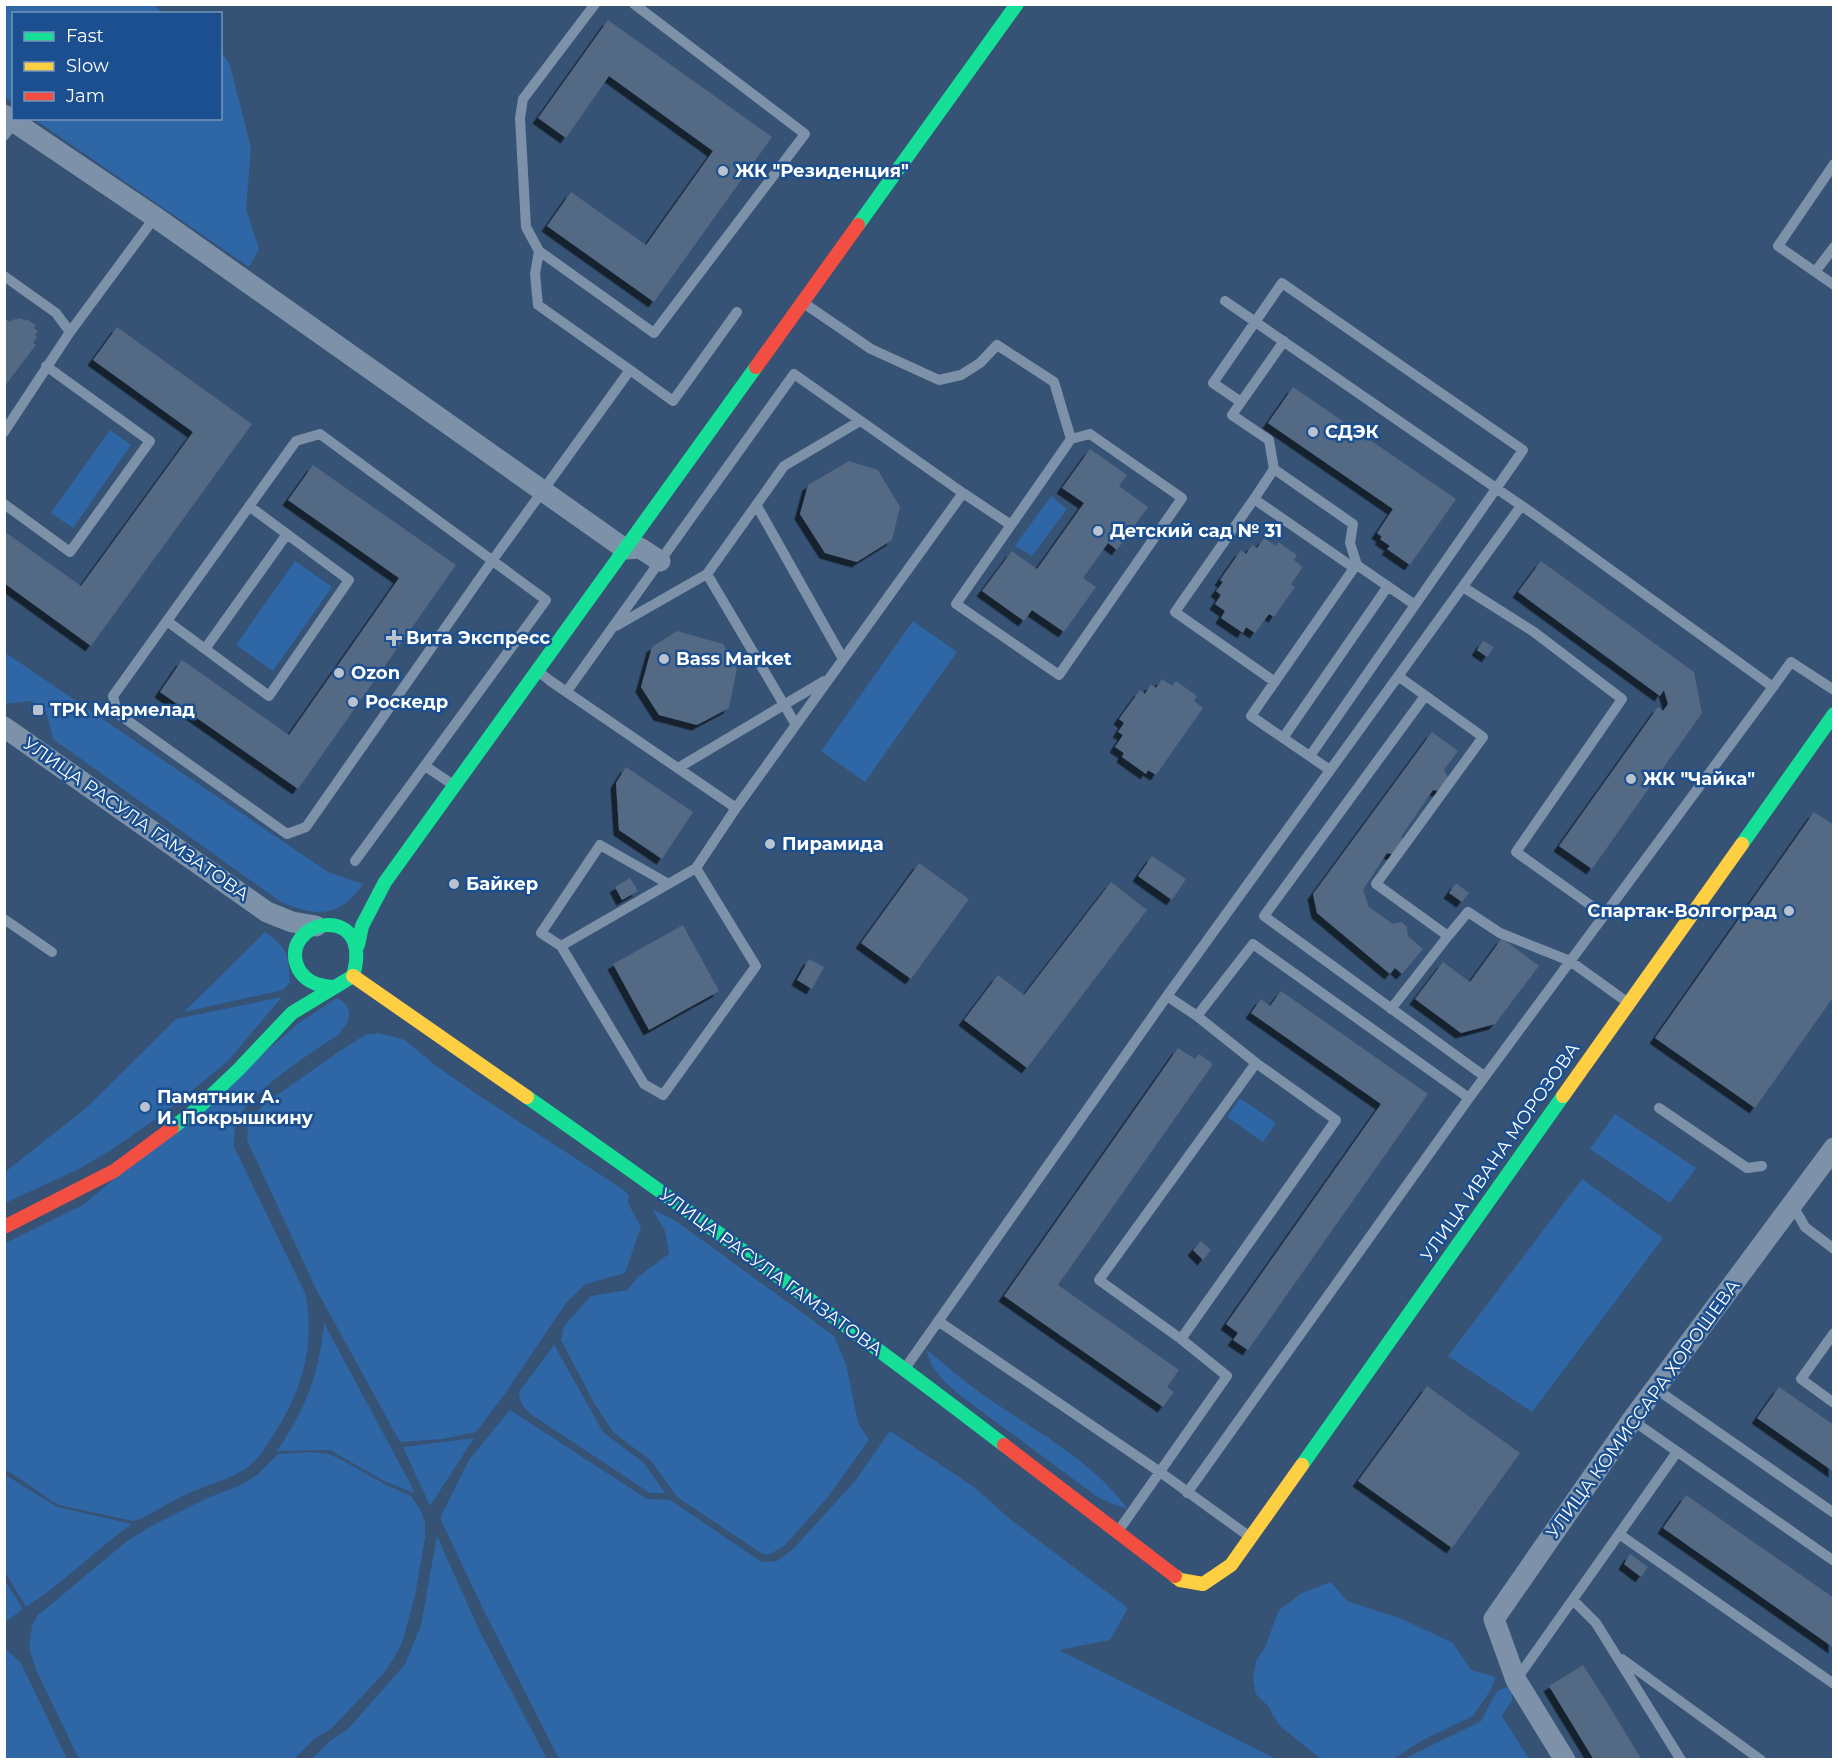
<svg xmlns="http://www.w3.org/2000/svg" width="1838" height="1764" viewBox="0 0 1838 1764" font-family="Montserrat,sans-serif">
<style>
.green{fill:#2f66a5}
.building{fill:#526984;filter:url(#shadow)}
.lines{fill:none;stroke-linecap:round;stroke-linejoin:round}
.lane{stroke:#7d92a8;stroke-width:10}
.street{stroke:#7d92a8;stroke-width:21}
.fast{stroke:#16e098;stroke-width:14}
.slow{stroke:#ffcf43;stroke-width:14}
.jam{stroke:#f24e42;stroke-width:14}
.poi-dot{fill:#b9c2ce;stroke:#1b4f8f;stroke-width:2}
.labels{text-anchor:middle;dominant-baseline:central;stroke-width:5;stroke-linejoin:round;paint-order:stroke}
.poi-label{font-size:18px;font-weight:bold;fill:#fff;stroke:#1b4f8f;text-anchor:start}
.street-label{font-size:18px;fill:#fff;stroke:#1b4f8f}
</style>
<defs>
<filter id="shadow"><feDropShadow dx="-5.5" dy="5.5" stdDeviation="0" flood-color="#0009"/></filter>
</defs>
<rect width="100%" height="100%" fill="#365274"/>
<path class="green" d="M 5,4 L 155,5 L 161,13 L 14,14 L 13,104 L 5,97 Z
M 221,51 L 230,65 L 251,148 L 246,209 L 259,249 L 249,267 L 34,119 L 220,118 Z
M 110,430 L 131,445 L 73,528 L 51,513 Z
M 1051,496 L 1067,509 L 1032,556 L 1015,546 Z
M 295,561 L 332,587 L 273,671 L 236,645 Z
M 913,621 L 957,652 L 865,782 L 821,751 Z
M 4,652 L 328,872 L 363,884 C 339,918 317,917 281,902 L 53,739 L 46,711 L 32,701 L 5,704 Z
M 265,932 C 289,949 288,954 290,983 L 283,990 L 184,1012 Z
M 282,997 L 228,1061 L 166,1112 L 108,1152 L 77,1170 L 5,1203 L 5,1172 L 86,1108 L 176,1019 Z
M 337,998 C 357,1009 349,1022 338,1035 C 313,1051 248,1094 238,1119 C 234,1129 234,1137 234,1147 L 305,1293 C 316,1344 302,1391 274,1434 C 266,1446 258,1461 245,1469 C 233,1477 220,1481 207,1486 C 184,1494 162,1507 141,1519 L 133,1521 L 59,1505 C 40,1495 24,1479 5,1470 L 5,1243 L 83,1205 L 299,1023 Z
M 379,1033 L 405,1040 L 435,1065 L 478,1095 L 624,1190 L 629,1196 L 628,1203 L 641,1227 L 625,1273 L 586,1284 L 566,1303 L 504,1395 L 476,1432 L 443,1439 L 400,1442 L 316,1289 L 247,1140 L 248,1125 L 253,1115 L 266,1103 L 338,1052 L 365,1035 Z
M 1240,1098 L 1276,1123 L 1263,1142 L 1227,1117 Z
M 1615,1114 L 1696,1168 L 1670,1203 L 1590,1149 Z
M 1582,1179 L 1663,1238 L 1532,1412 L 1448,1356 Z
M 652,1209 L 676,1221 L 834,1336 L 846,1364 L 858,1423 L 869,1440 L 828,1497 L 784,1546 L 772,1553 L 766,1555 L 761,1553 L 677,1497 L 651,1461 L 613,1432 L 594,1403 L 561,1340 L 564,1326 L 591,1296 L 627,1290 L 639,1276 L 669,1254 L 665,1231 Z
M 324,1323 L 411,1485 L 414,1493 L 384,1481 L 330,1450 L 277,1451 C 306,1408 319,1375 324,1323 Z
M 557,1341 L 554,1344 L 557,1350 L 603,1432 L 644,1463 L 665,1493 L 650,1493 L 532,1415 C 524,1408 519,1403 519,1392 Z
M 927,1350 C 948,1367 969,1386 992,1401 C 1040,1433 1093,1462 1128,1509 L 1110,1503 L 1096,1496 L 957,1393 C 943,1380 930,1369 927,1350 Z
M 510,1410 L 647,1499 L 670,1500 L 762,1562 L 777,1561 L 794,1548 L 855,1481 L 890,1431 L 974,1487 L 1010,1519 L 1128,1608 L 1110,1640 L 1059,1650 L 1276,1759 L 559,1759 L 483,1609 L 440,1518 L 469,1460 Z
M 474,1438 L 430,1506 L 403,1447 Z
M 310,1452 L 329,1454 L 344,1461 L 386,1485 L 411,1496 L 420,1509 L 425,1522 L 425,1538 L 415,1596 L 402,1643 L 394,1658 L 385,1672 L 331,1729 L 314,1739 L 294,1759 L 79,1759 L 37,1672 L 29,1649 L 32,1626 L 37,1616 L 127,1541 L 155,1524 L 205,1499 L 241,1485 L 258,1474 L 278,1454 Z
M 4,1474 L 57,1507 L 132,1524 C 95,1550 64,1583 26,1607 L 5,1572 Z
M 437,1536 L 480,1632 L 547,1759 L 312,1759 L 330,1741 L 350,1727 L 405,1664 L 421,1625 Z
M 4,1579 L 23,1609 L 5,1622 L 4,1622 Z
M 1331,1582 L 1347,1601 L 1402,1619 L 1453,1643 L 1471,1670 L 1496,1677 L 1490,1691 L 1473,1716 L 1421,1741 L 1393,1759 L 1321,1759 L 1281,1727 L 1273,1716 L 1269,1707 L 1256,1694 L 1253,1680 L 1256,1661 L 1265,1647 L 1279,1610 L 1302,1593 Z
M 5,1648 L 21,1663 L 67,1759 L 5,1759 Z
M 1507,1687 L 1512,1692 L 1512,1700 L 1502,1716 L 1529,1759 L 1402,1760 L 1481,1721 L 1497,1691 Z"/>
<path class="building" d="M 608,20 L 772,137 L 654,302 L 547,226 L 571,192 L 646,245 L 713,151 L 609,76 L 566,138 L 538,118 Z
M 4,318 L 10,322 L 12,320 L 21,318 L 25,321 L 26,319 L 36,325 L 34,328 L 38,331 L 35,335 L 37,337 L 33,343 L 36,345 L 4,387 Z
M 117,327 L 252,424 L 91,646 L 4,583 L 4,531 L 81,586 L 193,432 L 93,360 Z
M 1293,387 L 1456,499 L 1410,565 L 1387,549 L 1390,546 L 1380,539 L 1382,537 L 1377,533 L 1393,509 L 1268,423 Z
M 1090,449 L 1127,475 L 1119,486 L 1148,507 L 1117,550 L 1108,543 L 1083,578 L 1096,587 L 1064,632 L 1032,610 L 1024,621 L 982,591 L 1012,551 L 1037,569 L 1084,503 L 1062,488 Z
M 849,461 L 878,470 L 900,507 L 892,540 L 857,562 L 825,553 L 800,514 L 808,485 Z
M 313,465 L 456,565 L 298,789 L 160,692 L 182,660 L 289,735 L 399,578 L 288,500 Z
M 1264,538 L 1276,546 L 1278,542 L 1297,555 L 1294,560 L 1303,567 L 1291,584 L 1295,587 L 1274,617 L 1269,614 L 1255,633 L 1246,627 L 1243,633 L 1221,618 L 1225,611 L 1215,604 L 1221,595 L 1216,591 L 1223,582 L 1220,580 L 1241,550 L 1246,554 L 1252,545 L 1257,548 Z
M 1541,561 L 1694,672 L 1702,713 L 1592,869 L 1559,846 L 1658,707 L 1663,711 L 1668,704 L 1664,690 L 1660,696 L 1518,592 Z
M 677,631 L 723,644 L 737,668 L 729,708 L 697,725 L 659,715 L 641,687 L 652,647 Z
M 1483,641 L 1494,647 L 1487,657 L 1477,650 Z
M 1162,679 L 1172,686 L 1176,681 L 1197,696 L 1194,701 L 1203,708 L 1156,775 L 1148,770 L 1146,774 L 1122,757 L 1124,753 L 1115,747 L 1123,735 L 1118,732 L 1124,723 L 1119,719 L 1140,690 L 1145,694 L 1151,684 L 1156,688 Z
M 1432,732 L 1458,751 L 1444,770 L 1449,779 L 1440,791 L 1433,790 L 1401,837 L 1405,843 L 1395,855 L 1387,853 L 1363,890 L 1369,907 L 1393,924 L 1402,922 L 1407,927 L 1408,936 L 1423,949 L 1402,974 L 1395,968 L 1390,974 L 1317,913 L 1313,894 Z
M 626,767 L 693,812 L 662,859 L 619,830 L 616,783 Z
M 1814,812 L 1834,825 L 1834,996 L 1755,1108 L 1655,1038 Z
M 1152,856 L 1186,879 L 1172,900 L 1138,876 Z
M 919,863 L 969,899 L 911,979 L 861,943 Z
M 630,878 L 638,891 L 622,900 L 615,887 Z
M 1111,882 L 1147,910 L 1027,1068 L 964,1020 L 998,975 L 1024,995 Z
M 1456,883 L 1469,893 L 1462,902 L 1449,893 Z
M 683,925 L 719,991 L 649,1030 L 613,964 Z
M 1502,938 L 1539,966 L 1495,1024 L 1461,1033 L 1415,999 L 1443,962 L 1470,982 Z
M 809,959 L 824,967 L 812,989 L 797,980 Z
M 1281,991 L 1428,1094 L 1248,1350 L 1233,1340 L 1238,1333 L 1226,1324 L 1381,1104 L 1251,1013 L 1261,999 L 1270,1006 Z
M 1178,1048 L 1195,1059 L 1199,1054 L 1213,1064 L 1058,1285 L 1179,1370 L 1167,1387 L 1174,1392 L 1163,1407 L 1004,1296 Z
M 1201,1241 L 1211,1250 L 1203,1260 L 1193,1250 Z
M 1427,1386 L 1520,1453 L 1452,1548 L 1358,1481 Z
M 1779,1387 L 1834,1425 L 1834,1472 L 1757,1418 Z
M 1686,1495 L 1834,1598 L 1834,1648 L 1663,1528 Z
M 1630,1554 L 1648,1567 L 1641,1577 L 1624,1564 Z
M 1583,1665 L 1606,1701 L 1642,1760 L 1594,1760 L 1549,1686 Z"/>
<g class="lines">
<path class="lane" d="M 595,4 L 523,99 L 520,118 L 526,227 L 539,251 L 654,333 L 805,134 L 634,4
M 4,136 L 15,122
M 1834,164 L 1778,246 L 1834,285
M 539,251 L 535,274 L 538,305 L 630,370
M 1815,272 L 1834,247
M 4,276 L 56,313 L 70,332
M 1225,301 L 1535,515 L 1773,687 L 1791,662 L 1834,690
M 805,304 L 871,349 L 939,380 L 961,375 L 980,363 L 997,345 L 1054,382 L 1071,439 L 956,604 L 1059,675 L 1182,498 L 1090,434 L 1071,439
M 1241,402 L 1213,383 L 1282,283 L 1523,450 L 1415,605 L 1357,565 L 1350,543 L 1353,524 L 1274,469
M 4,432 L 70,332 L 155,217
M 963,493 L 1011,525
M 1254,499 L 1274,469 L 1269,440 L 1232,415 L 1284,341
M 4,504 L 70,552 L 150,441 L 46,366
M 757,506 L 843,659
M 707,574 L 796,725
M 1463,587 L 1534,632 L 1622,699 L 1516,852 L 1603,914
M 167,621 L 269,696 L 349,580 L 249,506
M 616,626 L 707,574 L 784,466 L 860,421
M 205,649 L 287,534
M 538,671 L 549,680 L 736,808 L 963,493 L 794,374 L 567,691
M 1398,676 L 1483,737 L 1376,884 L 1448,936 L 1468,912 L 1500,933 L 1570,961 L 1627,1002
M 1275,682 L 1175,612 L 1254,499 L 1354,568 L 1251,716 L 1330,770
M 1425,696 L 1264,916 L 1484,1076
M 1283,738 L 1388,586
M 1310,756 L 1415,605
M 425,766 L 452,784
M 678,768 L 824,681
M 355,861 L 546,600 L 320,434 L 296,441 L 113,696 L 117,713 L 287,834 L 306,827 L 492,561 L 630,370 L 673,401 L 737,312
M 696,868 L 561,946 L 644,1084 L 663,1095 L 756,966 L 696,868 L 736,808
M 4,919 L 52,952
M 561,946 L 541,933 L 600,845 L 667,883
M 1167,996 L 1197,1016
M 1391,1009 L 1448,936
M 1659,1108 L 1747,1168 L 1762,1166
M 1788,1209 L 1796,1211 L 1805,1227 L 1834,1249
M 938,1321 L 1160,1472 L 1250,1537
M 1834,1333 L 1801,1379 L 1834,1403
M 1181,1339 L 1099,1280 L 1256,1063
M 906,1367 L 1167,996 L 1521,506
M 1656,1389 L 1834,1513
M 1632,1420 L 1834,1561
M 1187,1493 L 1469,1098 L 1773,687
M 1119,1530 L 1227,1376 L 1181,1339 L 1336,1120 L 1256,1063 L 1197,1016 L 1253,944 L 1469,1098
M 1619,1534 L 1834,1684
M 1573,1600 L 1596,1623 L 1681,1760
M 1622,1659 L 1761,1760
M 1516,1680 L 1677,1452"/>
<path class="street" d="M 4,115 L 155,217 L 625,549 L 640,548 L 660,561
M 4,727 L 267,912 L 292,922 L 316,926
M 1565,1760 L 1516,1680 L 1494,1619 L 1632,1420 L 1834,1148"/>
<path class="fast" d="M 858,225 L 1017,4
M 1742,844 L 1834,714
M 358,945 L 362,926 L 385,882 L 756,367
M 527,1097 C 688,1210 848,1325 1004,1445
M 172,1128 L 197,1109 L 238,1070 L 292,1013 L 353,976 C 375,899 277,920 298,968 C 305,982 318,986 333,987
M 1302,1465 L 1563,1096"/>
<path class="slow" d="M 353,976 L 527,1097
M 1563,1096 L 1742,844
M 1175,1576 L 1180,1580 L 1203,1584 L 1231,1565 L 1302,1465"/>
<path class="jam" d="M 756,367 L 858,225
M 4,1227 L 114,1171 L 172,1128
M 1004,1445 L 1175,1576"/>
</g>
<g class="poi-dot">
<circle cx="723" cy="171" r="6"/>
<circle cx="1313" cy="432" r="6"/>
<circle cx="1098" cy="531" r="6"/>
<path d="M391 629h6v6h6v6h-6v6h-6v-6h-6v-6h6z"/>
<circle cx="664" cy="659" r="6"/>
<circle cx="339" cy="673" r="6"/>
<circle cx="353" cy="702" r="6"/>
<rect x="32" y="704" width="12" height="12" rx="3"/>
<circle cx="1631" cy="779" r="6"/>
<circle cx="770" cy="844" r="6"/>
<circle cx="454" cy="884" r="6"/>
<circle cx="1789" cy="911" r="6"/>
<circle cx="145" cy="1107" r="6"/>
</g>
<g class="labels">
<g class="poi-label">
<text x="735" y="171">ЖК "Резиденция"</text>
<text x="1325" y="432">СДЭК</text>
<text x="1110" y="531">Детский сад № 31</text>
<text x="406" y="638">Вита Экспресс</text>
<text x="676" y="659">Bass Market</text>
<text x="351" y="673">Ozon</text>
<text x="365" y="702">Роскедр</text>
<text x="50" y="710">ТРК Мармелад</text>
<text x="1643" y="779">ЖК "Чайка"</text>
<text x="782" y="844">Пирамида</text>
<text x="466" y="884">Байкер</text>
<text x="1777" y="911" text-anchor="end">Спартак-Волгоград</text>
<text x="157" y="1097">Памятник А.<tspan x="157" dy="21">И. Покрышкину</tspan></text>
</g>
<g class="street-label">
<text transform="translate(136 819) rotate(35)">УЛИЦА РАСУЛА ГАМЗАТОВА</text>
<text transform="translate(1500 1152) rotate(-55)">УЛИЦА ИВАНА МОРОЗОВА</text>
<text transform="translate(771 1272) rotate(36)">УЛИЦА РАСУЛА ГАМЗАТОВА</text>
<text transform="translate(1643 1409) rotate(-54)">УЛИЦА КОМИССАРА ХОРОШЕВА</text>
</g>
</g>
<rect width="1838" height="1764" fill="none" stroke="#ffffff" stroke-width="12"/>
<rect x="12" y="12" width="210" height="108" fill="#1b4f8f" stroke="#7695bc" stroke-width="1.5"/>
<rect x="24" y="32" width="30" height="9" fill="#16e098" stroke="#7695bc" stroke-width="1.5"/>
<text x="66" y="42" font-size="18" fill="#ffffff">Fast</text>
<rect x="24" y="62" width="30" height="9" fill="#ffcf43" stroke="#7695bc" stroke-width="1.5"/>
<text x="66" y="72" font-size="18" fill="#ffffff">Slow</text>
<rect x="24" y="92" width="30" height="9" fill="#f24e42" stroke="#7695bc" stroke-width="1.5"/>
<text x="66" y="102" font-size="18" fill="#ffffff">Jam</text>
</svg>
